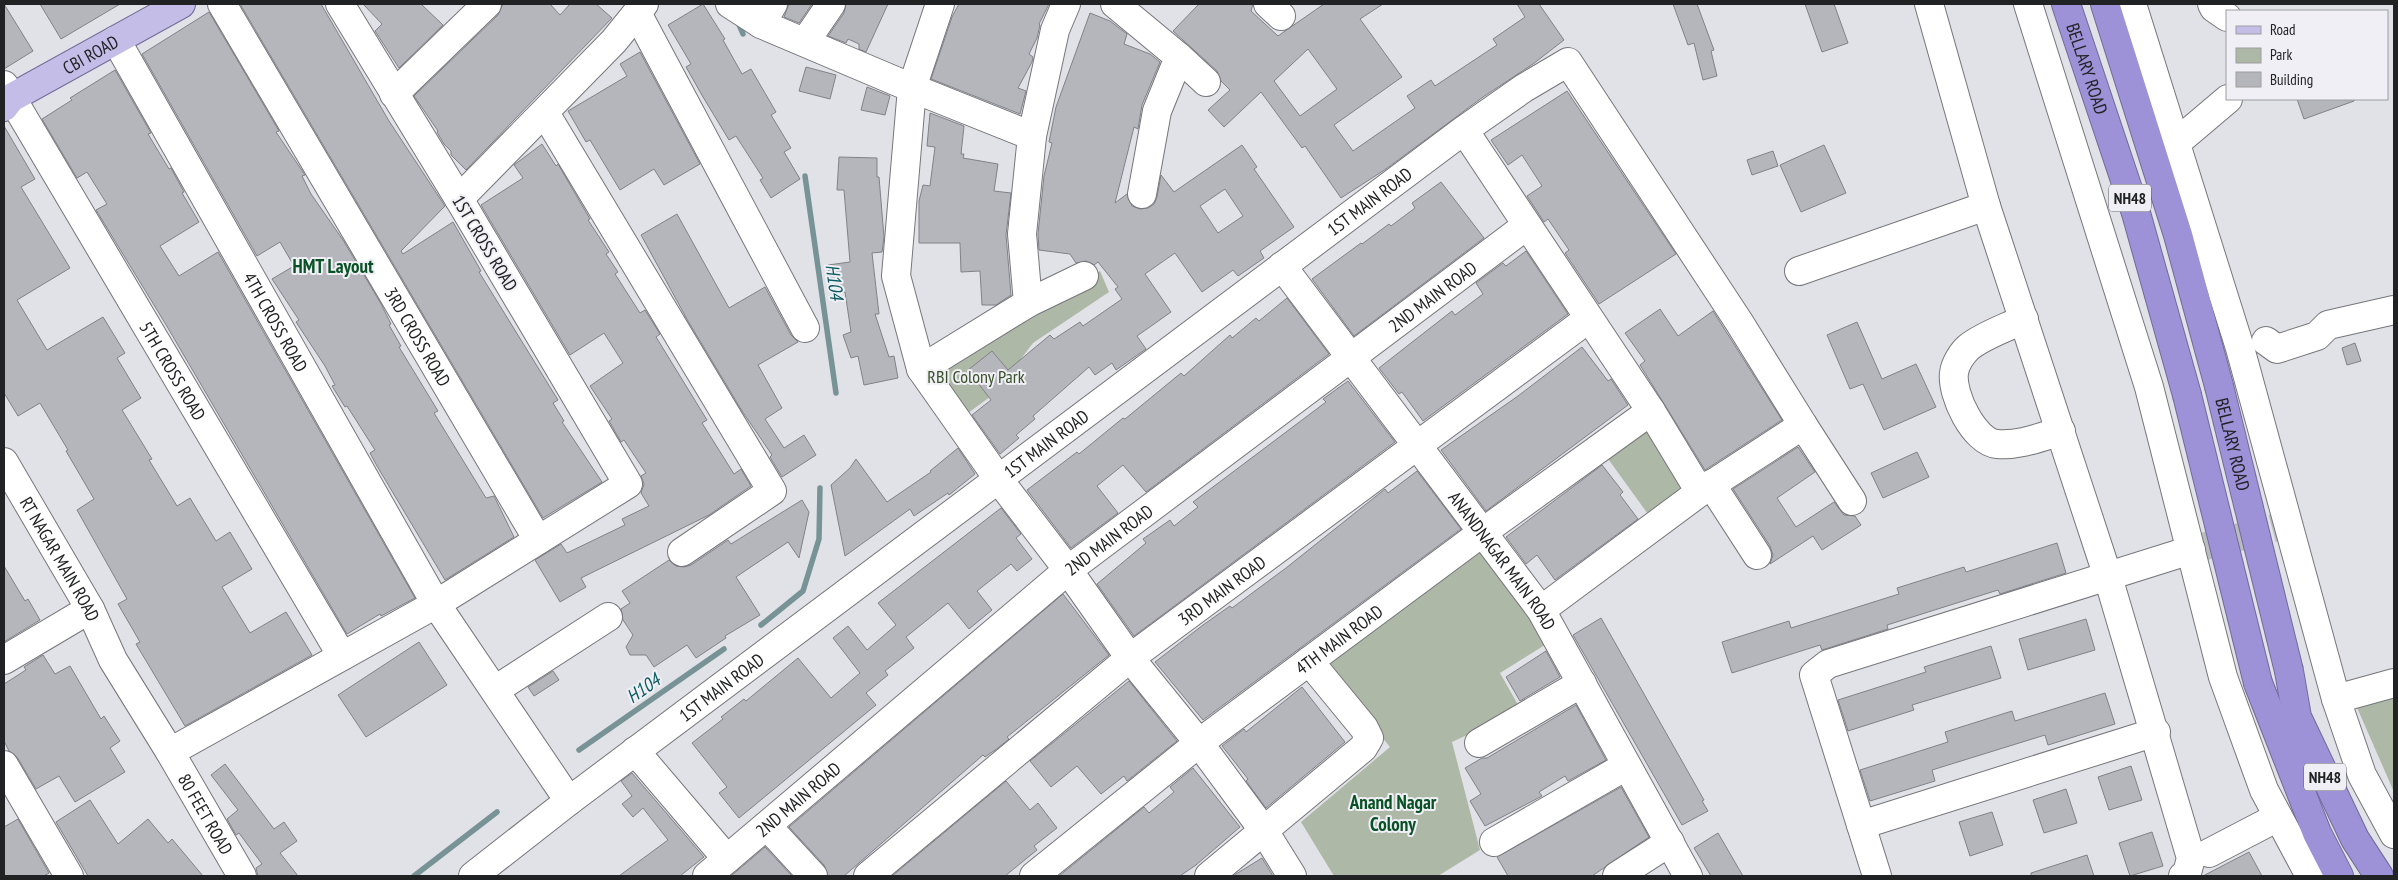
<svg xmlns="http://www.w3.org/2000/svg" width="2398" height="880" viewBox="0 0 2398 880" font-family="'PT Sans Narrow',sans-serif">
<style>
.green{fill:#aeb8a7}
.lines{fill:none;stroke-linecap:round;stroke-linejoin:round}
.stream{stroke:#789395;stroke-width:5.5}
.building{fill:#b5b6bb;stroke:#818287;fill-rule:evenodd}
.minor-tunnel{stroke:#bbbcc0;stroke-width:28;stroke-dasharray:28 14;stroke-linecap:butt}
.minor-casing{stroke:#76767b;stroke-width:30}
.major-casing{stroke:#726a98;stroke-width:30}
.highway-casing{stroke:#726a98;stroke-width:30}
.minor{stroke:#fff;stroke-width:28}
.major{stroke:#c4bde7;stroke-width:28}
.highway{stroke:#9d91d7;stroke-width:28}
.highway-bridge-casing{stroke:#726a98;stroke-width:30;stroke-linecap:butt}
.highway-bridge{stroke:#9d91d7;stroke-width:28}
.labels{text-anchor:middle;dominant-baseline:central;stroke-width:4;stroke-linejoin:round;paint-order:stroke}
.shield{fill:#efeff5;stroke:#5f6063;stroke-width:1}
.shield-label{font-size:16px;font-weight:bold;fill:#212224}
.street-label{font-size:18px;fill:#212224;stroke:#efeff5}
.park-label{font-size:18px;fill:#385027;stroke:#efeff5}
.neighbourhood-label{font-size:19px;font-weight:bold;fill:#085124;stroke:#efeff5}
.water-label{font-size:19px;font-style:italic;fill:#085b5e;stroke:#efeff5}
</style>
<rect width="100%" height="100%" fill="#e1e2e7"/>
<path class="green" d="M 1100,271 L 1109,292 L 1033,343 L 994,394 L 968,413 L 937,369 Z
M 1651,424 L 1692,490 L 1653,521 L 1606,456 Z
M 1484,548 L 1548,643 L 1500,673 L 1521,710 L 1452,742 L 1480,850 L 1438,876 L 1334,876 L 1301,822 L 1390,747 L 1325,666 Z
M 2394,692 L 2394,792 L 2355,703 Z"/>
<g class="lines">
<path class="stream" d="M 737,20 L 743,34
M 805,176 L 836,393
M 761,625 L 803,591 L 819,539 L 820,488
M 579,750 L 724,649
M 414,876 L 497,812"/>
</g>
<path class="building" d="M 4,4 L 33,51 L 4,69 Z
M 40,4 L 120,4 L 61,39 Z
M 240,4 L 321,4 L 389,121 L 445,206 L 401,251 L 403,254 L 453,222 L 481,271 L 479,272 L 558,400 L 553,403 L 564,421 L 562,422 L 602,482 L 543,518 Z
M 363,4 L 421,4 L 443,25 L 399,68 L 375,31 L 382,24 Z
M 503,4 L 550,4 L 560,15 L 570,4 L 596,4 L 612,18 L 466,170 L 451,155 L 451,151 L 444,144 L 437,132 L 438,131 L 414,96 L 498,15 Z
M 703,4 L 725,39 L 723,40 L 742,74 L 751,69 L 776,112 L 771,115 L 791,148 L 784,152 L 800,179 L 771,198 L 760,180 L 763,178 L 736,136 L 729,140 L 703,97 L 686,67 L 691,64 L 668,25 Z
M 789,4 L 812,4 L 799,23 L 784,17 Z
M 846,4 L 888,4 L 866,52 L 859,49 L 859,44 L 848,39 L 846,43 L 828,36 L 844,13 Z
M 959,4 L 1049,4 L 1039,24 L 1040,25 L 1037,38 L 1029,54 L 1033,57 L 1032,62 L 1018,88 L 1026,91 L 1020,114 L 931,79 L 952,17 Z
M 1199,4 L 1253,4 L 1251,11 L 1278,36 L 1324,4 L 1383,4 L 1360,19 L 1402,77 L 1334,125 L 1353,151 L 1415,108 L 1407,96 L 1431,80 L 1435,86 L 1497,45 L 1493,39 L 1525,17 L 1517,4 L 1539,4 L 1564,40 L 1533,64 L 1483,97 L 1386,169 L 1341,198 L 1305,146 L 1302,148 L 1261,92 L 1224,127 L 1208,110 L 1230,90 L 1221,81 L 1217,71 L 1173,31 ZM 1308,49 L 1337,89 L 1300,116 L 1274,81 Z
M 1673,4 L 1697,4 L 1714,50 L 1711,51 L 1717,76 L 1703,80 L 1694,43 L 1688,45 Z
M 1805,4 L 1834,4 L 1848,43 L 1822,52 Z
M 209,12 L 279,131 L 276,132 L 305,175 L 302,176 L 311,194 L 343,240 L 380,302 L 391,324 L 389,325 L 401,346 L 399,347 L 438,411 L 434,413 L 486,498 L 494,496 L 514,537 L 445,580 L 377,466 L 370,453 L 375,450 L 347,406 L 345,407 L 332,386 L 335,385 L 325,366 L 296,322 L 299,320 L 272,279 L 294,266 L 280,242 L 257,256 L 142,54 Z
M 1090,13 L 1110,21 L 1127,34 L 1124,44 L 1150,54 L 1160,62 L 1142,105 L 1138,129 L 1134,127 L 1115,203 L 1127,194 L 1132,206 L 1140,209 L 1148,208 L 1154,204 L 1157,197 L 1161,175 L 1174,192 L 1242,145 L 1257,167 L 1254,169 L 1294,227 L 1260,251 L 1264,258 L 1238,276 L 1233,270 L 1202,292 L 1175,253 L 1145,274 L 1171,312 L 1137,336 L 1146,349 L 1116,370 L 1112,363 L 1095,375 L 1089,367 L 1033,416 L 1035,419 L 1016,435 L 1019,438 L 1000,454 L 972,415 L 991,400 L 968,370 L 992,351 L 1008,370 L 1050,335 L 1054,339 L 1080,322 L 1083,326 L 1122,299 L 1115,289 L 1118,287 L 1098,262 L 1094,265 L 1086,261 L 1076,263 L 1070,254 L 1039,250 L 1038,234 L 1044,176 L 1052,143 L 1049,142 L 1056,107 ZM 1225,189 L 1243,216 L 1218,233 L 1200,206 Z
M 640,52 L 700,164 L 664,185 L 654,169 L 620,190 L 590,140 L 586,142 L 568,111 L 627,76 L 620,64 Z
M 806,67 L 836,75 L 830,99 L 799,91 Z
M 115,70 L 151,133 L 148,134 L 169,169 L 171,168 L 184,192 L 182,193 L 199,222 L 160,246 L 179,276 L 218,252 L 415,598 L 381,616 L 380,614 L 347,634 L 165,323 L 96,210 L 107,204 L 87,172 L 77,178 L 42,119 L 72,100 L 70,98 Z
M 867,87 L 890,96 L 885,115 L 861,110 Z
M 1567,91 L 1676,254 L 1599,304 L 1565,253 L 1569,250 L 1548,219 L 1544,222 L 1527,196 L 1542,186 L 1522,155 L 1508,165 L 1491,140 Z
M 2297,99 L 2354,99 L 2354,101 L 2304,119 Z
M 930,113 L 964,126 L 961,154 L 964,154 L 963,158 L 998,164 L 994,191 L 1011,193 L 1006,235 L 1011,295 L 996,305 L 982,305 L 980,271 L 961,272 L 960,243 L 919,243 L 919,201 L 923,185 L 930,186 L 935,147 L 927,146 Z
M 4,126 L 35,179 L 21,187 L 70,268 L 17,300 L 47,350 L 103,317 L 125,353 L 117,358 L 141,398 L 122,410 L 152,459 L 149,460 L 177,506 L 190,498 L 216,541 L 230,532 L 252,569 L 222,587 L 250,633 L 286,612 L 312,655 L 185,726 L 136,644 L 140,642 L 118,604 L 127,599 L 77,510 L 94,499 L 66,451 L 68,450 L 40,403 L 18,416 L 4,393 Z
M 542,144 L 556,166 L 558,164 L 590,219 L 588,220 L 609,252 L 606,254 L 618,272 L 615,274 L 640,313 L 645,310 L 660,334 L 656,337 L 707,420 L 702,423 L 734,474 L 741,469 L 751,486 L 709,515 L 581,578 L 586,587 L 560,602 L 535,560 L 561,544 L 567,553 L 625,525 L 622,519 L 649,506 L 641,493 L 644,484 L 641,476 L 646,473 L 624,440 L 621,442 L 609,421 L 612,419 L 590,386 L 623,363 L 604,333 L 570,355 L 481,205 L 523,178 L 514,165 Z
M 1824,145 L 1846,193 L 1801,212 L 1780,165 Z
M 1773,151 L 1778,166 L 1752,175 L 1747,160 Z
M 839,157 L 877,158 L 877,177 L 879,177 L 884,237 L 882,252 L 872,253 L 879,314 L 875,314 L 889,357 L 894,356 L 898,378 L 864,385 L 858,356 L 851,358 L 843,335 L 851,332 L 845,292 L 832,294 L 828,265 L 850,262 L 844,190 L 837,190 Z
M 1441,182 L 1484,238 L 1354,336 L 1312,279 L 1361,243 L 1362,244 L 1389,224 L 1391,226 L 1415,208 L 1412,203 Z
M 677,214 L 729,308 L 765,287 L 791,335 L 798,342 L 758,365 L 782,408 L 765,419 L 784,448 L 804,435 L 816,455 L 782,477 L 770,457 L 772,455 L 742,411 L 688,321 L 641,235 Z
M 1526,251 L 1568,314 L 1423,421 L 1402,392 L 1399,394 L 1379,368 L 1452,311 L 1455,315 L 1483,294 L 1476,283 L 1503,263 L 1506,266 Z
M 1287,298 L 1329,354 L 1146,492 L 1123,465 L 1097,486 L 1118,513 L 1071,548 L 1027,490 L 1077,452 L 1079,454 L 1123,418 L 1125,419 L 1181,373 L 1184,376 L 1230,335 L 1232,338 L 1256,318 L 1259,321 Z
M 1660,309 L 1678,336 L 1713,311 L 1782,420 L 1705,470 L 1640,365 L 1645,361 L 1625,333 Z
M 1857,322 L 1882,379 L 1916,364 L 1936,407 L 1884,430 L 1863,384 L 1850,389 L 1827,335 Z
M 2355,343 L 2361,361 L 2347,365 L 2342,348 Z
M 1582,347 L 1608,381 L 1611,379 L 1628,405 L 1486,511 L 1441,450 L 1518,396 Z
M 1348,381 L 1395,442 L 1134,636 L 1097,584 L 1146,543 L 1143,539 L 1170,520 L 1174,526 L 1198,507 L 1193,502 L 1326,402 L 1323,399 Z
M 1798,447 L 1815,472 L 1777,498 L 1796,527 L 1834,502 L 1844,515 L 1855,516 L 1861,525 L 1822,550 L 1813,536 L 1770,564 L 1773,555 L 1770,546 L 1733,489 Z
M 958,448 L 975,474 L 949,495 L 948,493 L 914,516 L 910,509 L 845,556 L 831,485 L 850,468 L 856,459 L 887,502 L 931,472 L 930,471 Z
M 1917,452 L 1929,477 L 1883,498 L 1871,473 Z
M 1602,465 L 1623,492 L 1620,495 L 1638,519 L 1555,580 L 1537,555 L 1526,564 L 1506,537 Z
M 1417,471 L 1461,529 L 1203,720 L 1155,662 L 1203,625 L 1230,606 L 1232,608 L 1286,568 L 1385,489 L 1388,493 Z
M 802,500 L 809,512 L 799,558 L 788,542 L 736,577 L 760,615 L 725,636 L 726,638 L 696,658 L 687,645 L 654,667 L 646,655 L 630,655 L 626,647 L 633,635 L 623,620 L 621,609 L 630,603 L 622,591 L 669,560 L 676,566 L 684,567 L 691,565 L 728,540 L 731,544 Z
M 1001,508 L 1021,534 L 1016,538 L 1032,559 L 1017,571 L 1011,564 L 977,591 L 992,610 L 969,629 L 948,603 L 906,637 L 914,648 L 885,671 L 888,675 L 866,693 L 876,705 L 739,818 L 719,793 L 727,787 L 692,743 L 723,719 L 721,717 L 744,699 L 746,701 L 798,658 L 831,698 L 860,673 L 833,638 L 848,626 L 867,650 L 896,625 L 878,603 Z
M 2057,543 L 2066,573 L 2000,594 L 1998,590 L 1887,625 L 1888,629 L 1822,650 L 1820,645 L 1732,673 L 1722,642 L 1789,621 L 1791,628 L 1899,594 L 1897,588 L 1964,567 L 1966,572 Z
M 4,566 L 25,601 L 28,599 L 40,620 L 4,642 Z
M 1063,594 L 1109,655 L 1007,737 L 1009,739 L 998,748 L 985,757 L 983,755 L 844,876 L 828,876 L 824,865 L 789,827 Z
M 1601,618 L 1704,800 L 1702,801 L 1708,811 L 1682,825 L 1573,635 Z
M 2086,619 L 2095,650 L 2028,670 L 2019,639 Z
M 419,642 L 447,685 L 366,737 L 338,695 Z
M 1991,646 L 2001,678 L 1912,705 L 1914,710 L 1848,731 L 1838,700 L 1926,672 L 1924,667 Z
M 1546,651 L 1560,677 L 1520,701 L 1506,677 Z
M 43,655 L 55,674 L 70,666 L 101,719 L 104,716 L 120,741 L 110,748 L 125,772 L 75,802 L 59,776 L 36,789 L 17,757 L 9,751 L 4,741 L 4,684 L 26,670 L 24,667 Z
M 553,671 L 559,680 L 534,696 L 528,687 Z
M 1129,681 L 1177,741 L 1127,781 L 1124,776 L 1101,794 L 1077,766 L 1051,787 L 1030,761 Z
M 1302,687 L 1345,742 L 1266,808 L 1246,781 L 1248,779 L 1222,746 L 1244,729 L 1246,732 Z
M 2105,693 L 2115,724 L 2048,745 L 2045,735 L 1932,770 L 1935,781 L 1870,801 L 1860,770 L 1948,742 L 1945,732 L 2012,711 L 2015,721 Z
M 1576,705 L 1606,760 L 1568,781 L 1565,776 L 1539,792 L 1542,796 L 1485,826 L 1470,801 L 1481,794 L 1465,768 L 1482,758 L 1487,758 Z
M 225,764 L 274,829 L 284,822 L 297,841 L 280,853 L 298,876 L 258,876 L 256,868 L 262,864 L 239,833 L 236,835 L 227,819 L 238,810 L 211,775 Z
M 2131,766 L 2142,800 L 2109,810 L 2098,777 Z
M 1193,768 L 1240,827 L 1196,865 L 1180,876 L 1059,876 L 1144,807 L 1149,813 L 1174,792 L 1170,787 Z
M 632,773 L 704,857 L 680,876 L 619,876 L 668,840 L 643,808 L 633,817 L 622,804 L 632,796 L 621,781 Z
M 1006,781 L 1030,810 L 1038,803 L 1057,828 L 1034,846 L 1037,850 L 1005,876 L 892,876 Z
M 1621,787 L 1649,837 L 1592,876 L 1508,876 L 1497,857 Z
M 2066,789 L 2077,823 L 2044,833 L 2033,800 Z
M 90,800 L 118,844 L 148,819 L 168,843 L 172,839 L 203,876 L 88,876 L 56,822 Z
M 1992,812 L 2003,845 L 1970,856 L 1959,822 Z
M 18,819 L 49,873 L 44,876 L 4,876 L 4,827 Z
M 2152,832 L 2163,866 L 2130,876 L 2119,843 Z
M 1718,833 L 1743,876 L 1711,876 L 1694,848 Z
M 765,847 L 792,876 L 731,876 Z
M 2249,852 L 2262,876 L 2203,876 Z
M 2087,855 L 2094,876 L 2031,876 L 2031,873 Z
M 1262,858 L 1273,876 L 1233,876 L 1236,874 Z"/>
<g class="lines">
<path class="minor-tunnel" d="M 2191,550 L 2289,524"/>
<defs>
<g id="minor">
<path id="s1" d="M 222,4 L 538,540"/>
<path d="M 730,4 L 761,24"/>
<path d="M 773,4 L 761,24 L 912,88 L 1032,136"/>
<path d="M 1066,4 L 1055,30 L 1032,136 L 1022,234 L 1028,303 L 921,369 L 999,480 L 1068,570 L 1130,658 L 1199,743 L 1264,831 L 1292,876"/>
<path d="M 1115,4 L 1179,57 L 1157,111 L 1142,194"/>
<path d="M 1268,4 L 1281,16"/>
<path d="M 1929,4 L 1986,206 L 2108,577 L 2191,858 L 2187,873 L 2183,876"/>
<path d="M 2028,4 L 2149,387 L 2223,677 L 2264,790 L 2310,876"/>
<path d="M 2132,4 L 2240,348 L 2336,699 L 2362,775 L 2394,834"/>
<path d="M 2212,4 L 2214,8 L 2227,17"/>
<path d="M 637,13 L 805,328"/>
<path id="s2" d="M 116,40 L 436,604 L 569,801"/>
<path d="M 805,42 L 831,4"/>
<path d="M 1179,57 L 1206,82"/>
<path id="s3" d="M 4,85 L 342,656"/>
<path d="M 394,94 L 487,4"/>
<path d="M 545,113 L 772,491 L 682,552"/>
<path d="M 2176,143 L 2228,99"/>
<path d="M 459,199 L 614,41 L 644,4"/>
<path id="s4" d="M 1282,266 L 1541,610 L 1688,876"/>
<path d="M 1799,271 L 1986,206"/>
<path d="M 1028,303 L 1084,276"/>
<path d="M 2024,319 C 2006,328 1984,335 1969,347 C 1962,353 1955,364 1954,373 C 1951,394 1974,442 1997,444 C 2019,446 2041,437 2061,431"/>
<path d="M 2266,341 L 2277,349 L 2317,336 L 2328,325 L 2394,310"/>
<path d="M 921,369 L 896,276 L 912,88 L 940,4"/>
<path d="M 1803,425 L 1852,501"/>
<path id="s5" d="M 4,462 L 90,609 L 113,660 L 170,752 L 242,876"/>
<path d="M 1711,484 L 1757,555"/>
<path d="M 1541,610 L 1700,492"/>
<path d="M 4,660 L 90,609"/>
<path d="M 495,690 L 608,617"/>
<path d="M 2336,699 L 2394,683"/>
<path d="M 1479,743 L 1582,683"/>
<path d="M 635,751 L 727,859"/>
<path d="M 170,752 L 436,604 L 628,484 L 459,199 L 340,4"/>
<path d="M 4,765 L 69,876"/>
<path d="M 1861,825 L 2156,732"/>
<path d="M 767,826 L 813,876"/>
<path d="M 1494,842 L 1626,766"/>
<path d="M 2209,853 L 2278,817"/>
<path id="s6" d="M 473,876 L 569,801 L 1464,130 L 1524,88 L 1568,62 L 1739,322 L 1803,425 L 1700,492 L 1651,411 L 1464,130"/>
<path id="s7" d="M 707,876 L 1068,570 L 1526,226"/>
<path id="s8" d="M 868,876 L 1130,658 L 1588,319"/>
<path id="s9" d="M 1034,876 L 1199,743 L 1483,532 L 1651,411"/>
<path d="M 1209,876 L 1363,748 L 1369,738 L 1364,728 L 1309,661"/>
<path d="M 1617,876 L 1670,842"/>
<path d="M 1877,876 L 1814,675 L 1828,664 L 2191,550"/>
</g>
<g id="major">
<path id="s10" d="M 4,107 L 11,98 L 181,4"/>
</g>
<g id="highway">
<path id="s11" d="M 2066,4 L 2136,213 L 2187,395"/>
<path d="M 2105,4 L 2178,235 L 2219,386"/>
<path d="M 2289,671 L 2297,717 L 2355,839 L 2379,876"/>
<path d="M 2258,683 L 2317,833 L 2339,876"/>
</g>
</defs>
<use href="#minor" class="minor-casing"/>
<use href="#major" class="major-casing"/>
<use href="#highway" class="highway-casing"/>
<use href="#minor" class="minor"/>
<use href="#major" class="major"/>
<use href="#highway" class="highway"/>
<defs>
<g id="highway-bridge">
<path id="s12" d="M 2219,386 L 2289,671"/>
<path d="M 2187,395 L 2258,683"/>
</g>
</defs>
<use href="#highway-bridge" class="highway-bridge-casing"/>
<use href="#highway-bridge" class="highway-bridge"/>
</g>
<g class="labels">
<g class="shield">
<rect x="2109" y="184.5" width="42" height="27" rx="4"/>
<rect x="2304" y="763.5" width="42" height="27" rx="4"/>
</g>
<g class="shield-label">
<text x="2130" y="198">NH48</text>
<text x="2325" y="777">NH48</text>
</g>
<g class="street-label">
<text stroke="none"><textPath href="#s10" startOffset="102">CBI ROAD</textPath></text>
<text stroke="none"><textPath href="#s11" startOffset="68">BELLARY ROAD</textPath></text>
<text stroke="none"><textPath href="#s6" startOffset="1122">1ST MAIN ROAD</textPath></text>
<text transform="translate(485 243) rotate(59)">1ST CROSS ROAD</text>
<text stroke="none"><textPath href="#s7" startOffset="929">2ND MAIN ROAD</textPath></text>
<text stroke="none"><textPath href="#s2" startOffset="324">4TH CROSS ROAD</textPath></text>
<text stroke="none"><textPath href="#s1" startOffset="386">3RD CROSS ROAD</textPath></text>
<text stroke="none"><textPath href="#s3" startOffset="332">5TH CROSS ROAD</textPath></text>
<text stroke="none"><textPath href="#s6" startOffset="718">1ST MAIN ROAD</textPath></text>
<text stroke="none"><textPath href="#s12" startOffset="60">BELLARY ROAD</textPath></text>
<text stroke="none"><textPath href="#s7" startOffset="524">2ND MAIN ROAD</textPath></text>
<text stroke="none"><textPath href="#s5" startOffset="112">RT NAGAR MAIN ROAD</textPath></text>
<text stroke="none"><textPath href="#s4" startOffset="368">ANANDNAGAR MAIN ROAD</textPath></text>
<text stroke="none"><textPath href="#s8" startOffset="455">3RD MAIN ROAD</textPath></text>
<text stroke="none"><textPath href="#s9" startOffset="386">4TH MAIN ROAD</textPath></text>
<text stroke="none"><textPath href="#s6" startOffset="312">1ST MAIN ROAD</textPath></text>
<text stroke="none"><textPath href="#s7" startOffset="119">2ND MAIN ROAD</textPath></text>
<text stroke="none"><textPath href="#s5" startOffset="406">80 FEET ROAD</textPath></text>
</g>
<g class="park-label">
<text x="976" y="376">RBI Colony Park</text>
</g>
<g class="neighbourhood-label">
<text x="333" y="266">HMT Layout</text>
<text x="1393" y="802">Anand Nagar<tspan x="1393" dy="22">Colony</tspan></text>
</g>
<g class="water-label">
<text transform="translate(835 282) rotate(82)">H104</text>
<text transform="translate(643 688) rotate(-35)">H104</text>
</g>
</g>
<rect width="2398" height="880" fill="none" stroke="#212224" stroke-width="10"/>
<rect x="2226" y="10" width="162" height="90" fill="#efeff5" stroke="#9d9da1"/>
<rect x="2236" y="26" width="25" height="8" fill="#c4bde7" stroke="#9d9da1"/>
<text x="2270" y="35" font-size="15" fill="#212224">Road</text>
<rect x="2236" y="48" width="25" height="15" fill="#aeb8a7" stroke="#9d9da1"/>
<text x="2270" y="60" font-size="15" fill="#212224">Park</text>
<rect x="2236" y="72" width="25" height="15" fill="#b5b6bb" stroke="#9d9da1"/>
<text x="2270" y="85" font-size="15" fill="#212224">Building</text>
</svg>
